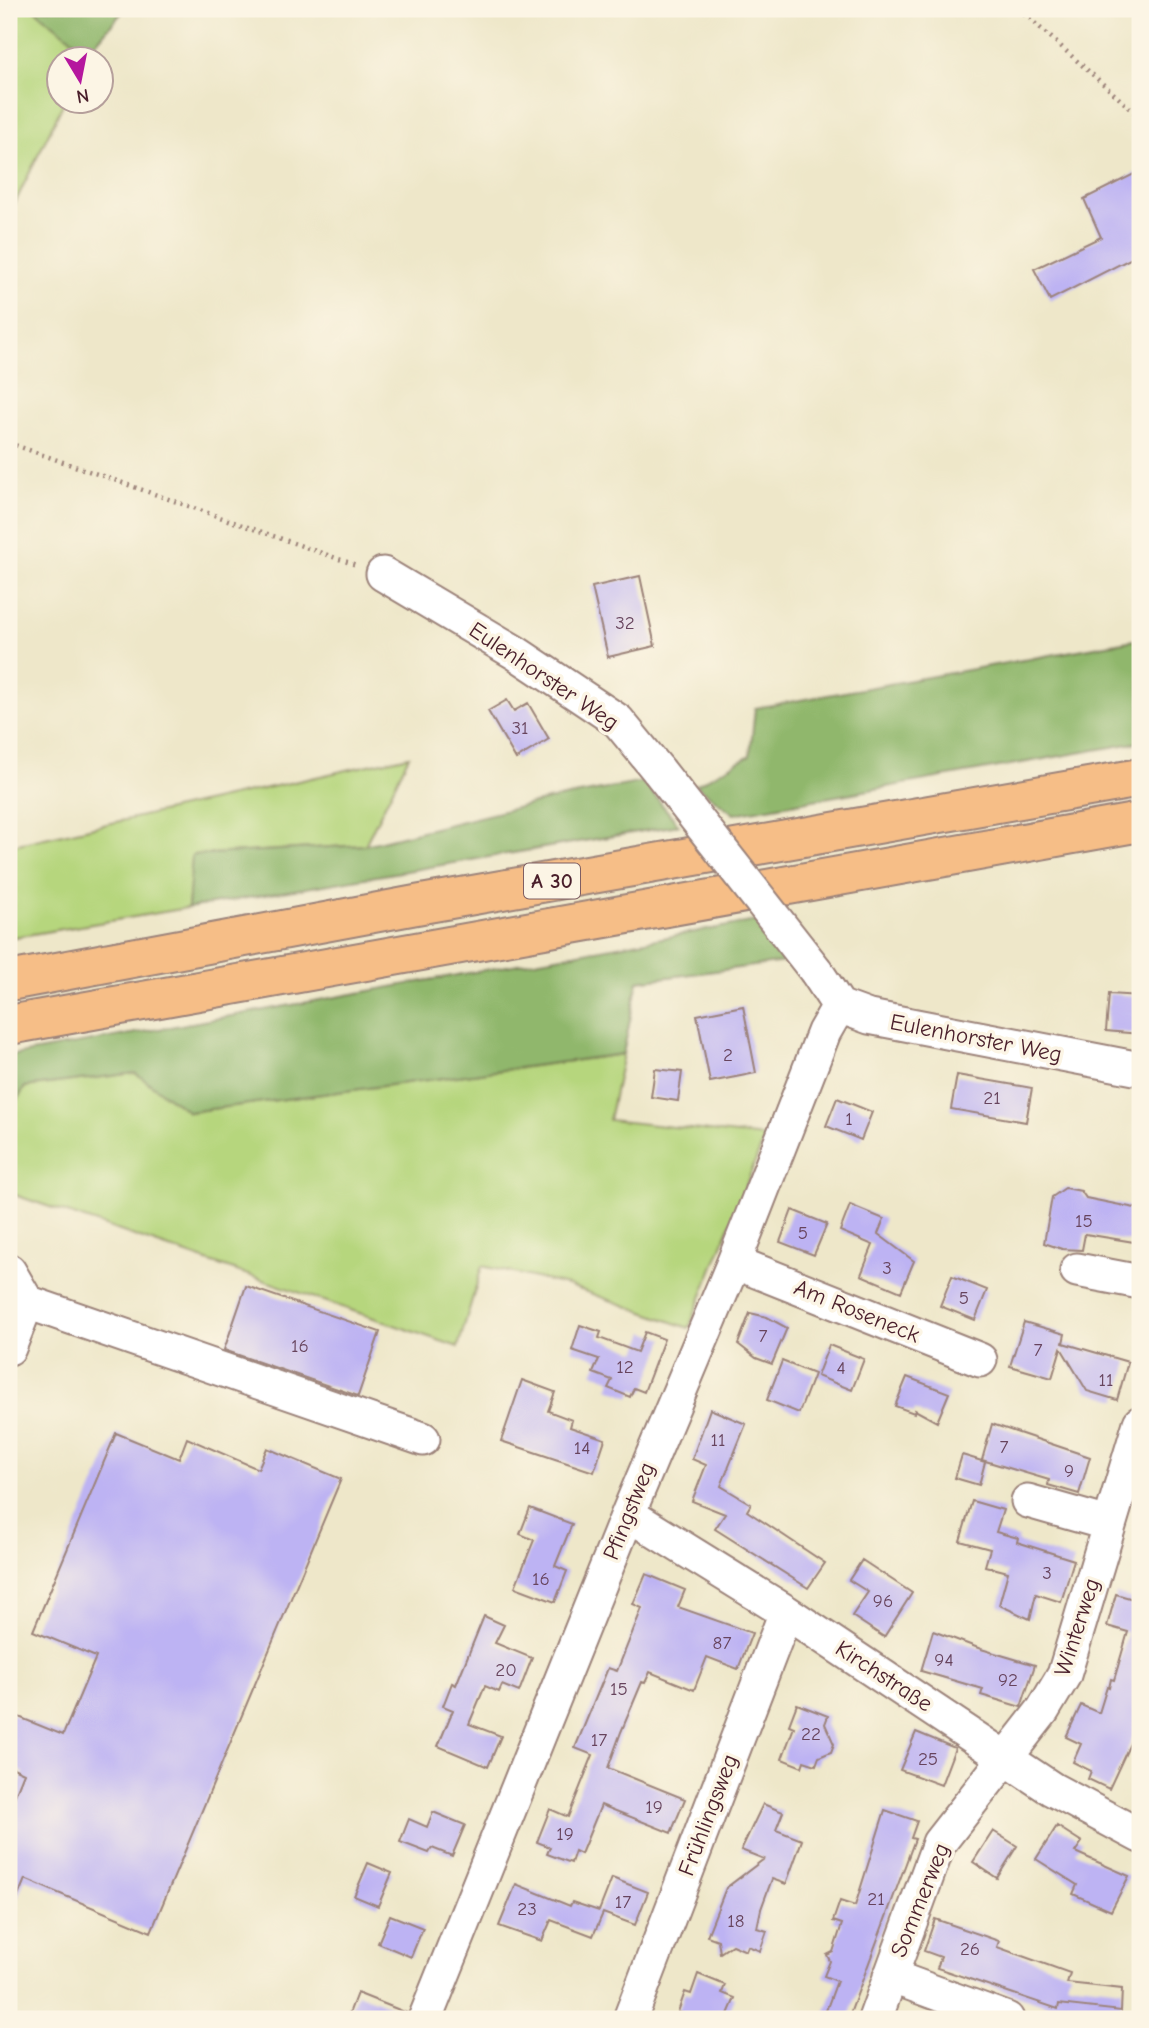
<svg xmlns="http://www.w3.org/2000/svg" width="1149" height="2028" viewBox="0 0 1149 2028" font-family="'Comic Neue',sans-serif">
<style>
.green{fill:#b6d67d;stroke:#807a54;stroke-width:2}
.forest{fill:#90b76c;stroke:#6d6b4c;stroke-width:2}
.building{fill:#bdb3f3}
.lines{fill:none;stroke-linecap:round;stroke-linejoin:round}
.minor-casing{stroke:#9c837a;stroke-width:37}
.highway-casing{stroke:#9c837a;stroke-width:42}
.path{stroke:#9c837a;stroke-width:4.5;stroke-dasharray:2 5;stroke-linecap:butt}
.minor{stroke:#fff;stroke-width:33}
.highway{stroke:#f6be87;stroke-width:38}
.minor-bridge-casing{stroke:#9c837a;stroke-width:37;stroke-linecap:butt}
.minor-bridge{stroke:#fff;stroke-width:33}
.labels{text-anchor:middle;dominant-baseline:central;stroke-width:7;stroke-linejoin:round;paint-order:stroke}
.number-label{font-size:19px;fill:#67445d}
.shield{fill:#fcf5e5;stroke:#7f5f63;stroke-width:2}
.shield-label{font-size:21px;font-weight:bold;fill:#4a1f2b}
.street-label{font-size:23px;fill:#4a1f2b;stroke:#fcf5e5}
</style>
<rect width="100%" height="100%" fill="#fcf5e5"/>
<filter id="ink" filterUnits="userSpaceOnUse"><feTurbulence type="fractalNoise" baseFrequency=".0143" numOctaves="2"/><feDisplacementMap in="SourceGraphic" scale="14" xChannelSelector="R" yChannelSelector="G"/><feConvolveMatrix kernelMatrix="1 2 1 2 8 2 1 2 1" color-interpolation-filters="sRGB"/></filter>
<filter id="wash" filterUnits="userSpaceOnUse"><feTurbulence type="fractalNoise" baseFrequency=".00686" numOctaves="4" result="noise"/><feDisplacementMap in="SourceGraphic" scale="28" xChannelSelector="R" yChannelSelector="G"/><feGaussianBlur stdDeviation="1.57" result="paint"/><feColorMatrix in="noise" values="0 0 0 0 0 0 0 0 0 0 0 0 0 0 0 0 0 1.4 0 .05"/><feComposite in="paint" operator="in"/></filter>
<g filter="url(#wash)">
<rect width="100%" height="100%" fill="#eee7c9"/>
<path class="green" d="M 9,9 L 34,9 L 88,52 L 85,59 L 60,60 L 60,102 L 64,102 L 9,215 Z
M 409,756 L 365,845 L 193,855 L 188,908 L 9,938 L 9,846 Z
M 623,1054 L 609,1120 L 765,1137 L 689,1328 L 567,1285 L 482,1266 L 458,1347 L 9,1193 L 9,1114 L 25,1087 L 135,1073 L 189,1112 Z"/>
<path class="forest" d="M 34,9 L 125,9 L 88,52 Z
M 1140,639 L 1140,742 L 734,814 L 696,785 L 750,755 L 755,708 Z
M 643,782 L 679,825 L 188,908 L 192,855 L 365,845 L 548,800 Z
M 756,921 L 785,962 L 638,981 L 623,1054 L 189,1112 L 135,1073 L 25,1087 L 9,1114 L 9,1056 Z"/>
<g id="blocks">
<path class="building" d="M 1140,171 L 1140,254 L 1050,300 L 1034,269 L 1101,237 L 1084,199 Z
M 640,576 L 655,646 L 608,657 L 592,587 Z
M 507,700 L 514,711 L 528,703 L 549,739 L 516,759 L 488,711 Z
M 1109,994 L 1140,996 L 1140,1034 L 1106,1031 Z
M 743,1006 L 756,1073 L 710,1082 L 697,1015 Z
M 655,1069 L 682,1072 L 678,1101 L 651,1097 Z
M 957,1075 L 1032,1088 L 1026,1122 L 951,1109 Z
M 837,1098 L 872,1112 L 861,1140 L 826,1126 Z
M 1065,1188 L 1081,1191 L 1086,1198 L 1140,1209 L 1140,1243 L 1085,1234 L 1082,1250 L 1062,1249 L 1044,1243 L 1052,1197 Z
M 850,1205 L 884,1219 L 878,1234 L 914,1261 L 901,1292 L 861,1275 L 873,1245 L 840,1231 Z
M 792,1210 L 827,1224 L 814,1255 L 780,1242 Z
M 952,1276 L 987,1290 L 975,1320 L 940,1306 Z
M 246,1286 L 380,1332 L 358,1396 L 224,1350 Z
M 750,1313 L 767,1317 L 787,1328 L 772,1364 L 756,1358 L 738,1344 Z
M 1024,1322 L 1065,1334 L 1063,1343 L 1128,1362 L 1117,1400 L 1087,1391 L 1061,1348 L 1052,1378 L 1010,1366 Z
M 580,1325 L 601,1332 L 599,1338 L 637,1352 L 645,1332 L 664,1339 L 644,1392 L 634,1388 L 630,1397 L 608,1388 L 612,1380 L 593,1373 L 599,1359 L 572,1350 Z
M 829,1345 L 864,1359 L 852,1390 L 817,1376 Z
M 782,1361 L 814,1374 L 799,1413 L 767,1400 Z
M 907,1377 L 949,1393 L 937,1422 L 915,1410 L 914,1413 L 895,1406 Z
M 522,1380 L 555,1392 L 548,1411 L 572,1420 L 570,1427 L 605,1439 L 594,1472 L 501,1441 Z
M 710,1409 L 746,1424 L 721,1486 L 751,1504 L 747,1511 L 825,1563 L 808,1588 L 715,1529 L 725,1514 L 692,1501 L 706,1465 L 692,1459 Z
M 992,1424 L 1090,1457 L 1079,1494 L 1048,1485 L 1049,1480 L 982,1460 Z
M 116,1433 L 179,1459 L 187,1438 L 258,1469 L 267,1448 L 341,1479 L 151,1932 L 25,1879 L 9,1918 L 9,1810 L 24,1773 L 9,1766 L 9,1713 L 63,1735 L 96,1657 L 33,1631 Z
M 962,1455 L 985,1462 L 979,1485 L 955,1478 Z
M 972,1501 L 1003,1510 L 996,1532 L 1018,1538 L 1017,1542 L 1074,1560 L 1061,1602 L 1036,1594 L 1030,1619 L 999,1605 L 1008,1572 L 985,1566 L 990,1549 L 960,1541 Z
M 530,1508 L 572,1524 L 555,1566 L 567,1571 L 555,1602 L 515,1587 L 534,1540 L 520,1534 Z
M 862,1560 L 912,1593 L 884,1637 L 852,1616 L 868,1592 L 849,1580 Z
M 646,1574 L 685,1590 L 678,1607 L 752,1633 L 738,1669 L 707,1657 L 694,1690 L 650,1672 L 645,1683 L 642,1682 L 621,1732 L 608,1768 L 685,1799 L 671,1833 L 601,1805 L 581,1854 L 575,1851 L 571,1863 L 547,1854 L 550,1847 L 537,1842 L 550,1809 L 568,1817 L 593,1755 L 575,1748 L 608,1668 L 617,1671 L 642,1608 L 633,1604 Z
M 1116,1594 L 1140,1601 L 1140,1722 L 1109,1789 L 1088,1779 L 1091,1771 L 1073,1762 L 1081,1744 L 1066,1737 L 1081,1705 L 1099,1713 L 1107,1687 L 1109,1688 L 1111,1679 L 1114,1680 L 1128,1632 L 1107,1626 Z
M 484,1616 L 504,1625 L 495,1643 L 532,1658 L 519,1692 L 502,1685 L 499,1692 L 485,1686 L 469,1724 L 501,1736 L 488,1767 L 438,1746 L 453,1710 L 443,1706 L 452,1683 L 456,1685 Z
M 933,1631 L 981,1649 L 1035,1665 L 1021,1707 L 981,1695 L 983,1689 L 921,1671 Z
M 797,1704 L 828,1716 L 825,1724 L 834,1744 L 831,1752 L 819,1757 L 816,1765 L 804,1761 L 802,1767 L 782,1759 L 794,1727 L 789,1725 Z
M 916,1732 L 955,1748 L 941,1785 L 900,1770 Z
M 763,1804 L 783,1812 L 776,1830 L 802,1840 L 786,1884 L 772,1879 L 761,1909 L 757,1928 L 767,1931 L 760,1951 L 748,1946 L 746,1951 L 732,1945 L 720,1953 L 718,1940 L 707,1936 L 726,1888 L 764,1859 L 741,1850 Z
M 885,1810 L 917,1821 L 911,1838 L 915,1839 L 848,2019 L 823,2019 L 837,1981 L 824,1976 L 830,1961 L 827,1955 L 833,1952 L 842,1924 L 833,1921 L 840,1901 L 855,1906 Z
M 433,1812 L 465,1825 L 452,1856 L 432,1848 L 429,1853 L 400,1842 L 409,1819 L 427,1827 Z
M 1057,1826 L 1082,1842 L 1075,1852 L 1129,1876 L 1111,1911 L 1073,1894 L 1077,1885 L 1036,1859 Z
M 993,1831 L 1017,1846 L 997,1878 L 973,1862 Z
M 368,1863 L 392,1873 L 378,1906 L 354,1896 Z
M 612,1878 L 648,1892 L 635,1925 L 603,1913 L 593,1936 L 551,1920 L 542,1941 L 499,1926 L 516,1884 L 570,1906 L 572,1902 L 599,1911 Z
M 390,1915 L 423,1928 L 411,1957 L 378,1943 Z
M 935,1919 L 999,1941 L 997,1947 L 1070,1973 L 1067,1983 L 1122,1989 L 1121,2011 L 1059,2004 L 1058,2009 L 937,1968 L 941,1957 L 924,1951 Z
M 698,1974 L 725,1985 L 722,1993 L 735,1998 L 726,2019 L 697,2019 L 678,2012 L 685,1992 L 691,1994 Z
M 357,1993 L 407,2013 L 406,2019 L 347,2019 Z"/>
</g>
</g>
<g filter="url(#ink)">
<use href="#blocks" fill-opacity="0" stroke="#9c837a" stroke-width="2"/>
<g class="lines">
<defs>
<path id="minor" d="M 383,574 L 516,653 L 618,721 L 659,771
M 816,971 L 839,1006 L 869,1017 L 1140,1069
M 734,1262 L 980,1360
M 1077,1270 L 1140,1282
M 9,1271 L 27,1302 L 9,1348
M 27,1302 L 423,1439
M 1028,1501 L 1109,1524
M 628,1514 L 786,1612 L 1052,1789 L 1140,1836
M 890,1976 L 1007,2019
M 425,2019 L 628,1514 L 734,1262 L 824,1032 L 839,1006
M 630,2019 L 786,1612
M 875,2019 L 939,1843 L 1043,1710 L 1064,1675 L 1140,1423"/>
<path id="highway" d="M 9,981 L 416,905 L 1140,778
M 9,1025 L 1140,822"/>
</defs>
<use href="#minor" class="minor-casing"/>
<use href="#highway" class="highway-casing"/>
<path class="path" d="M 1019,9 L 1140,117
M 9,443 L 356,565"/>
<use href="#minor" class="minor"/>
<use href="#highway" class="highway"/>
<defs>
<path id="minor-bridge" d="M 659,771 L 816,971"/>
</defs>
<use href="#minor-bridge" class="minor-bridge-casing"/>
<use href="#minor-bridge" class="minor-bridge"/>
</g>
</g>
<g class="labels">
<g class="number-label">
<text x="625" y="623">32</text>
<text x="520" y="728">31</text>
<text x="728" y="1055">2</text>
<text x="992" y="1098">21</text>
<text x="849" y="1119">1</text>
<text x="1084" y="1221">15</text>
<text x="803" y="1233">5</text>
<text x="887" y="1268">3</text>
<text x="964" y="1298">5</text>
<text x="763" y="1336">7</text>
<text x="300" y="1346">16</text>
<text x="1038" y="1350">7</text>
<text x="625" y="1367">12</text>
<text x="841" y="1368">4</text>
<text x="1106" y="1380">11</text>
<text x="718" y="1440">11</text>
<text x="1004" y="1447">7</text>
<text x="582" y="1448">14</text>
<text x="1069" y="1471">9</text>
<text x="1047" y="1573">3</text>
<text x="541" y="1579">16</text>
<text x="883" y="1601">96</text>
<text x="722" y="1643">87</text>
<text x="944" y="1660">94</text>
<text x="506" y="1670">20</text>
<text x="1008" y="1680">92</text>
<text x="619" y="1689">15</text>
<text x="811" y="1734">22</text>
<text x="599" y="1740">17</text>
<text x="928" y="1759">25</text>
<text x="654" y="1807">19</text>
<text x="565" y="1834">19</text>
<text x="876" y="1899">21</text>
<text x="623" y="1902">17</text>
<text x="527" y="1909">23</text>
<text x="736" y="1921">18</text>
<text x="970" y="1949">26</text>
</g>
<rect class="shield" x="524" y="863.5" width="56" height="35" rx="5"/>
<g class="shield-label">
<text x="552" y="881">A 30</text>
</g>
<g class="street-label">
<text transform="translate(544 676) rotate(34)">Eulenhorster Weg</text>
<text transform="translate(976 1038) rotate(11)">Eulenhorster Weg</text>
<text transform="translate(857 1311) rotate(22)">Am Roseneck</text>
<text transform="translate(629 1511) rotate(-68)">Pfingstweg</text>
<text transform="translate(1077 1627) rotate(-72)">Winterweg</text>
<text transform="translate(884 1676) rotate(33)">Kirchstraße</text>
<text transform="translate(708 1815) rotate(-69)">Frühlingsweg</text>
<text transform="translate(920 1900) rotate(-68)">Sommerweg</text>
</g>
</g>
<rect width="1149" height="2028" fill="none" stroke="#fcf5e5" stroke-width="35"/>
<g transform="translate(80 80) rotate(170)"><circle r="33" fill="#fcf5e5" stroke="#b59f9b" stroke-width="2"/>
<path d="M0-5L12 26L0 18L-12 26Z" fill="#b5179e"/>
<text y="-10" font-size="19" font-weight="bold" text-anchor="middle" fill="#4a1f2b">N</text>
</g>
</svg>
